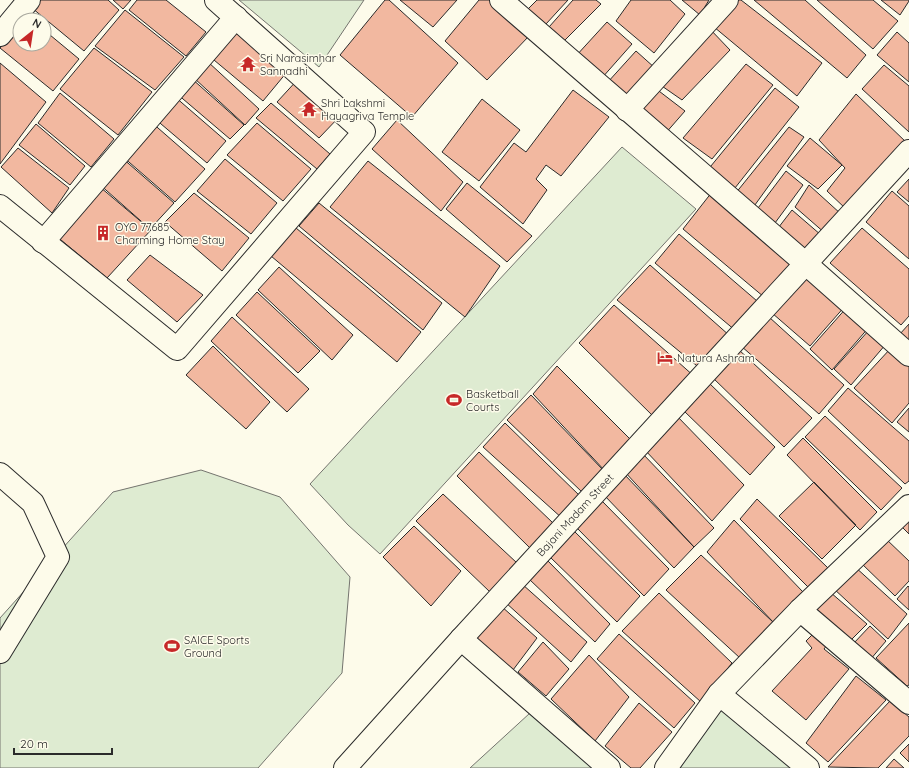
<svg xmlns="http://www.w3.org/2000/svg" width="909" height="768" viewBox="0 0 909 768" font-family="Quicksand,sans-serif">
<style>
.green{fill:#deebd1;stroke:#74746e}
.building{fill:#f2b8a0;stroke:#2b2b2b}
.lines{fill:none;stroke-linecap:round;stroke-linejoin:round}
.minor-casing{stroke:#2b2b2b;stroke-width:24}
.major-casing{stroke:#2b2b2b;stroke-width:24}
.minor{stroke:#fdfbea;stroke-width:22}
.major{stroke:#fdfbea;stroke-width:22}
.labels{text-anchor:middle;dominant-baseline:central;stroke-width:3;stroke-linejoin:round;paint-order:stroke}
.poi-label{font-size:11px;fill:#2b2b2b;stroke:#fdfbea;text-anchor:start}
.street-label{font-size:11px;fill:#2b2b2b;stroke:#fdfbea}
</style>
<rect width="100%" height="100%" fill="#fdfbea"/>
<path class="green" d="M 239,0 L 364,0 L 319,67 Z
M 622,147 L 696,209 L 380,554 L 348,525 L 310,484 Z
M 201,470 L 280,497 L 350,577 L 342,673 L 258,768 L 0,768 L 0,618 L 113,492 Z
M 718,706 L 795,768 L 677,768 Z
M 530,713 L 598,768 L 470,768 Z"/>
<path class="building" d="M 39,0 L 108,0 L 119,10 L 84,51 L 32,8 Z
M 113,0 L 131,0 L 123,9 Z
M 137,0 L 166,0 L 206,32 L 186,56 L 129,10 Z
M 385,0 L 389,0 L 458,63 L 412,117 L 340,55 Z
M 400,0 L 457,0 L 433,27 Z
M 479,0 L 492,0 L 529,36 L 487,80 L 445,41 Z
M 537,0 L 568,0 L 546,24 L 528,9 Z
M 573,0 L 596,0 L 601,4 L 564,41 L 549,27 Z
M 631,0 L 670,0 L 685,14 L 654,53 L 616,21 Z
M 682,0 L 709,0 L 700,15 Z
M 738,0 L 741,0 L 822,63 L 797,96 L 714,27 Z
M 754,0 L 805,0 L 866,55 L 847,78 Z
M 817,0 L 873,0 L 898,21 L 873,49 Z
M 881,0 L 909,0 L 909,1 L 900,15 Z
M 125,10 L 184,57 L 155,90 L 95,46 Z
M 607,22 L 632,44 L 601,79 L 575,57 Z
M 20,25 L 20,44 L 44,44 L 44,30 L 79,59 L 53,91 L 0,48 Z
M 235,25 L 287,72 L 263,101 L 208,55 Z
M 708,27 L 730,50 L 682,100 L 659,84 Z
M 897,32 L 909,43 L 909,82 L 877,55 Z
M 94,48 L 152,92 L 118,135 L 60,89 Z
M 636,51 L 655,68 L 626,101 L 607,83 Z
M 207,61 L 259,109 L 245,125 L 194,78 Z
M 0,63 L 46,102 L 0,164 Z
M 746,64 L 773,85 L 712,159 L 683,138 Z
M 884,65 L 909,86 L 909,132 L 862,89 Z
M 300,77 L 341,115 L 319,138 L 277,102 Z
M 191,78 L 244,125 L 230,139 L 176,93 Z
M 655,88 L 685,111 L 664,135 L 633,110 Z
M 775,88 L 799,107 L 731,193 L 706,172 Z
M 573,90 L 609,117 L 561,176 L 546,165 L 536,179 L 547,190 L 523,224 L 480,187 L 514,143 L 526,152 Z
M 60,93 L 114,139 L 91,167 L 38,123 Z
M 856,94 L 907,143 L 846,209 L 827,191 L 845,168 L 819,140 Z
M 174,96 L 226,141 L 207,163 L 154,118 Z
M 482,99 L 520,130 L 479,181 L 442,152 Z
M 271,103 L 330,154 L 317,169 L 256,118 Z
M 397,120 L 463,182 L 441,211 L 372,149 Z
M 150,121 L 205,169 L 175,202 L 122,156 Z
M 257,123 L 311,169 L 283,201 L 227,155 Z
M 36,124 L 85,166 L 70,185 L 19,145 Z
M 789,127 L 804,137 L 752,209 L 735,194 Z
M 810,138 L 842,165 L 818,189 L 787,166 Z
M 18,148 L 69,188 L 52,213 L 1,167 Z
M 121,157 L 174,203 L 150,229 L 98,183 Z
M 225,159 L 277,203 L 251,234 L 197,191 Z
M 368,161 L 500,266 L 465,317 L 330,207 Z
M 786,171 L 803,185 L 772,227 L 755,212 Z
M 909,179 L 909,202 L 897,192 Z
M 467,183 L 532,236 L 507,262 L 446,209 Z
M 809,185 L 841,214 L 826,234 L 795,207 Z
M 100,187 L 151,230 L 107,278 L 55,235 Z
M 892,191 L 909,206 L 909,259 L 866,222 Z
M 712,192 L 793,265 L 764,297 L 683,229 Z
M 194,193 L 249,238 L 222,271 L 165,222 Z
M 319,203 L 442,303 L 423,330 L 299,226 Z
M 792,210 L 821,235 L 804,256 L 775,232 Z
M 296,228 L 421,332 L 397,362 L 271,256 Z
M 862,228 L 909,269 L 909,316 L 901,325 L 830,263 Z
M 679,234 L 757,301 L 736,331 L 655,263 Z
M 150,255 L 203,295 L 177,322 L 127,280 Z
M 650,265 L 730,336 L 702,370 L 617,300 Z
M 279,267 L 353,335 L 332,360 L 258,290 Z
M 810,273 L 846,305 L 810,346 L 772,313 Z
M 257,292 L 320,351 L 298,373 L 236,315 Z
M 614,305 L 695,377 L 656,419 L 579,343 Z
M 848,306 L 870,326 L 832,370 L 810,349 Z
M 232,317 L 309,389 L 287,412 L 211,341 Z
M 769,317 L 844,385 L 819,414 L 741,346 Z
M 909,324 L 909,343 L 899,335 Z
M 870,329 L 886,344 L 851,385 L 834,369 Z
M 213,346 L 270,402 L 246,429 L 186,375 Z
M 891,348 L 909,363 L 909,403 L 892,423 L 854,388 Z
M 738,349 L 812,418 L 784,447 L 712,377 Z
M 557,366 L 633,442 L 606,472 L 533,394 Z
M 708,382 L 775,447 L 750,475 L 683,410 Z
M 848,388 L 909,441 L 909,481 L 905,484 L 828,411 Z
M 531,395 L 604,471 L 583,493 L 507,420 Z
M 909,408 L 909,432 L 897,422 Z
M 675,414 L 744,485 L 712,521 L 644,449 Z
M 825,416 L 902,488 L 881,510 L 805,437 Z
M 505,423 L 581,497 L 563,519 L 483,447 Z
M 803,438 L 877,512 L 860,530 L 787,455 Z
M 479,452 L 553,523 L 530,548 L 457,476 Z
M 641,452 L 714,528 L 694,547 L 624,471 Z
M 623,473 L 694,547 L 674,568 L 603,494 Z
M 814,482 L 856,525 L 822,559 L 779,516 Z
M 443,494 L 517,563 L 490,592 L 416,521 Z
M 757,499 L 828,568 L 808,587 L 740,519 Z
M 601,500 L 669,569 L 644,596 L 575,526 Z
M 909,518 L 909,534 L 901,526 Z
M 734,520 L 803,592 L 774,623 L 707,552 Z
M 414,526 L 461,571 L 431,606 L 383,557 Z
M 573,530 L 640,596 L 617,622 L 550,557 Z
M 885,538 L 909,561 L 909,581 L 895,596 L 860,562 Z
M 701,555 L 774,623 L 740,658 L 666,590 Z
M 546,559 L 610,624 L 595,642 L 529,579 Z
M 854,566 L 907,614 L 888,639 L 833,588 Z
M 522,584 L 587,642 L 571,662 L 505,602 Z
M 908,586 L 909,587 L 909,610 L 897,599 Z
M 830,592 L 867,624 L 848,643 L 809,611 Z
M 659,593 L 732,663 L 701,702 L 622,631 Z
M 501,606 L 537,638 L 513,670 L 474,637 Z
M 909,623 L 909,685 L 907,686 L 876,658 Z
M 870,626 L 886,641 L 870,660 L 853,644 Z
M 817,630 L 830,641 L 824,649 L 849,669 L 806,720 L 772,691 L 812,648 L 806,641 Z
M 619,634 L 695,703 L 674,728 L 597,659 Z
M 543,642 L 569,669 L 546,696 L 518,672 Z
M 589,655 L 629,697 L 595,741 L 551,699 Z
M 856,676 L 886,700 L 828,762 L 806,743 Z
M 890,701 L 909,717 L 909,736 L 878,768 L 828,767 Z
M 639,703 L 672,732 L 640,768 L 631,768 L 605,746 Z
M 909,744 L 909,762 L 900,753 Z
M 894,759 L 904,768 L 886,768 Z"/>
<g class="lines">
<defs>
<g id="minor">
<path d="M 501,0 L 805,263 L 909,355"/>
<path d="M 627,110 L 727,0"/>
<path d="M 0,206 L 177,349 L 364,132 L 216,0"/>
<path d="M 43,242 L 236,17"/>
<path d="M 0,474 L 33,503 L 58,557 L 0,652"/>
<path d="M 800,610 L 909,703"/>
<path d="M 461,639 L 609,768"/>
<path d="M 719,694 L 808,768"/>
<path id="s1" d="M 345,768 L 461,639 L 909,151"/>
<path d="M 666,768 L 719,694 L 800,610 L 909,506"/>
</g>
<path id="major" d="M 0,35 L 29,0"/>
</defs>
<use href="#minor" class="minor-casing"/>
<use href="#major" class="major-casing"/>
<use href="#minor" class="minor"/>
<use href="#major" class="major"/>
</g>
<defs>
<symbol id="temple-bare" viewBox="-9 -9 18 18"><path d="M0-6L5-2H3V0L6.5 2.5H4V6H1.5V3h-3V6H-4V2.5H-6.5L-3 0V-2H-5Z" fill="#c62828" stroke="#fdfbea" stroke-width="2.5" paint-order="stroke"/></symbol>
<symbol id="building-bare" viewBox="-9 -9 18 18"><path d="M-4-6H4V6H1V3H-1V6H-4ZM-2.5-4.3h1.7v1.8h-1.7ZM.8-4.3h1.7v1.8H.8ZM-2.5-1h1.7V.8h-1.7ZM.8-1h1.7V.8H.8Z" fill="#c62828" stroke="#fdfbea" stroke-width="2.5" paint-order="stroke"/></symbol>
<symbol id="hotel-bare" viewBox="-9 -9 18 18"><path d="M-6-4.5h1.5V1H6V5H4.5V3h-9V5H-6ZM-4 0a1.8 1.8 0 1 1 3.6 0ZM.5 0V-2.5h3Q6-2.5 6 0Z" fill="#c62828" stroke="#fdfbea" stroke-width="2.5" paint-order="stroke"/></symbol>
<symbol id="stadium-bare" viewBox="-9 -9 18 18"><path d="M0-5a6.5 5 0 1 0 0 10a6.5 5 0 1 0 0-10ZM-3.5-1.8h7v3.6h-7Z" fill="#c62828" stroke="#fdfbea" stroke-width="2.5" paint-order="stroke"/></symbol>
</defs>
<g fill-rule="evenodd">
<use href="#temple-bare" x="237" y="53" width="22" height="22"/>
<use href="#temple-bare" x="298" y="98" width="22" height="22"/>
<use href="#building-bare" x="92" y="222" width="22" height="22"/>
<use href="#hotel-bare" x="654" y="347" width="22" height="22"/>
<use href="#stadium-bare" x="443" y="389" width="22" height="22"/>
<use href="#stadium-bare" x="161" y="635" width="22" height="22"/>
</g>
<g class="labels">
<g class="poi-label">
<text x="260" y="58">Sri Narasimhar<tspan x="260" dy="13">Sannadhi</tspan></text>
<text x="321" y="103">Shri Lakshmi<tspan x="321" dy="13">Hayagriva Temple</tspan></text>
<text x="115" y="227">OYO 77685<tspan x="115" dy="13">Charming Home Stay</tspan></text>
<text x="677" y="358">Natura Ashram</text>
<text x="466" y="394">Basketball<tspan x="466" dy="13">Courts</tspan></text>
<text x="184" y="640">SAICE Sports<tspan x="184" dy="13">Ground</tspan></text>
</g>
<g class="street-label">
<text stroke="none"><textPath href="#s1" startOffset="342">Bajani Madam Street</textPath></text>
</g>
</g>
<g transform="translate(32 32) rotate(30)"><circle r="19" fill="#fdfbea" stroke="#a9a89e"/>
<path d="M0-3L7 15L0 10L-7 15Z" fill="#c62828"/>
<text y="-6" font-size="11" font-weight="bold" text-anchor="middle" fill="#2b2b2b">N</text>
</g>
<path d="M14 748v6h98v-6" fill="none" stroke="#2b2b2b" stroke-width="2"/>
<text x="20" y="748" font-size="12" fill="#2b2b2b" stroke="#fdfbea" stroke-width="3" paint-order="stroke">20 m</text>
</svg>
